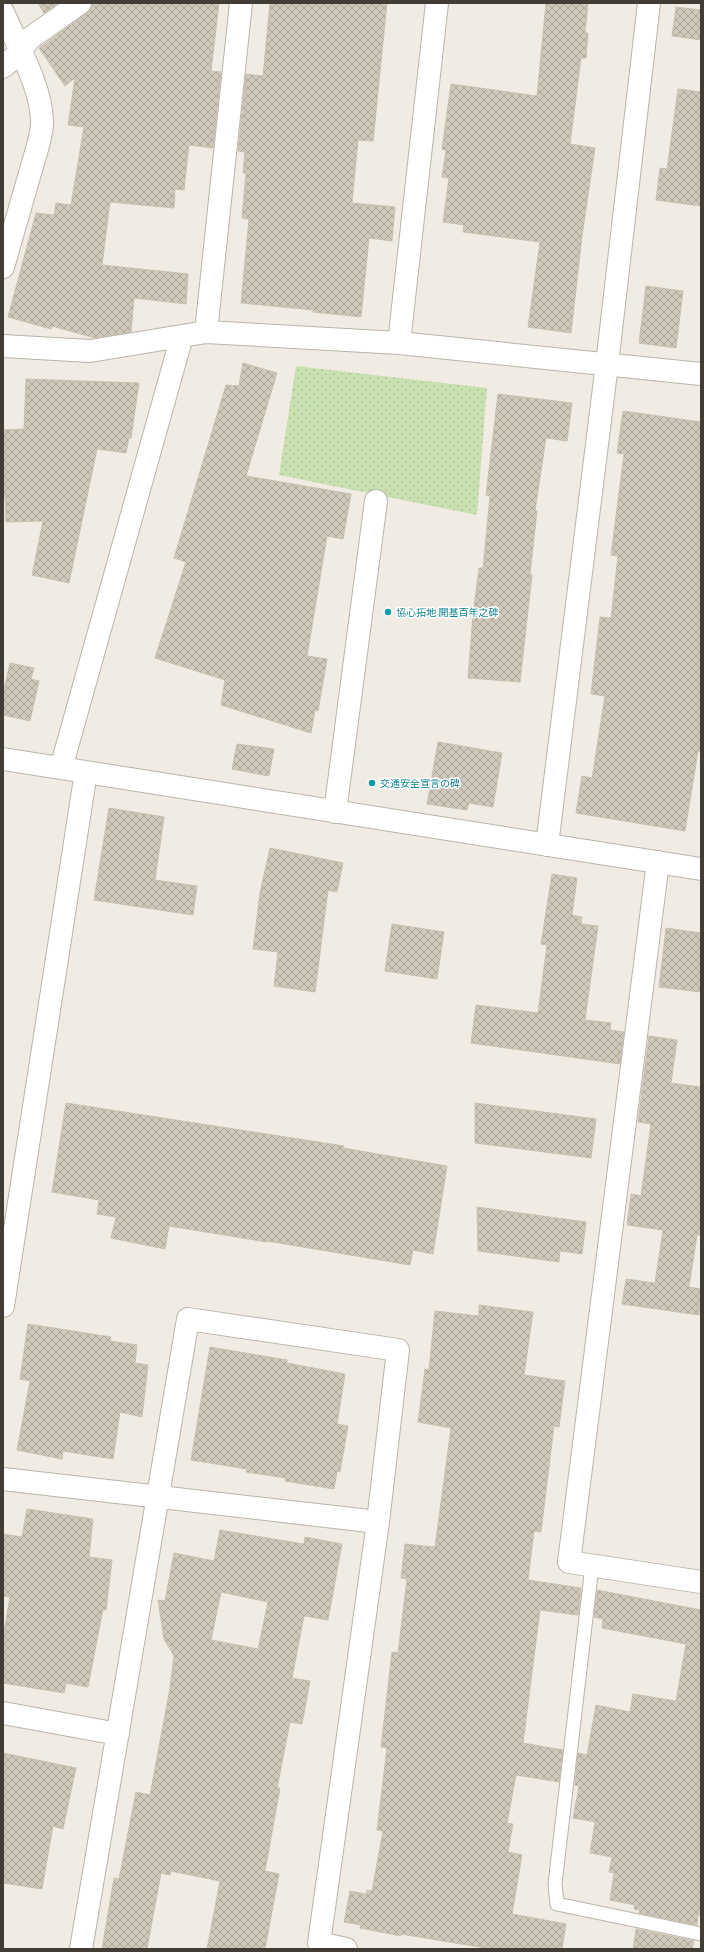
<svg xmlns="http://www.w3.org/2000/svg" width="704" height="1952" viewBox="0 0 704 1952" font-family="Raleway,'Noto Sans JP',sans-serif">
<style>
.park{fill:url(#park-dots)}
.building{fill:url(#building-cross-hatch);stroke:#cac0af;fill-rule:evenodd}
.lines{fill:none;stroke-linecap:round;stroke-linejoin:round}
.lane-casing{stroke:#bab4a8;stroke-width:15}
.street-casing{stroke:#bab4a8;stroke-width:24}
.lane{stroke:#fff;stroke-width:13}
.street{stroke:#fff;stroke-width:22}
.culture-dot{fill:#0f9aa8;stroke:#fff;stroke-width:1.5}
.labels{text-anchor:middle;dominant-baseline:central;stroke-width:3;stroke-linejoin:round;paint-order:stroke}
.culture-label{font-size:10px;fill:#0d838f;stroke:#fff;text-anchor:start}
</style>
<defs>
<pattern id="park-dots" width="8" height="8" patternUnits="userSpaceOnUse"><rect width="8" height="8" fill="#c9e0b0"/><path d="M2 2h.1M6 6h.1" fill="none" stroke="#aec198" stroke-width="1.8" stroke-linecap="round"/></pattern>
<pattern id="building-cross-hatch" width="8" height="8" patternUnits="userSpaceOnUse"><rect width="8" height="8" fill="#d0c8ba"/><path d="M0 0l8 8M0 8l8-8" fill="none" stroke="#aaa498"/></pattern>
</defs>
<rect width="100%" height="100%" fill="#f0ece4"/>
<path class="park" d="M 296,366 L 487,388 L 477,515 L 279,475 Z"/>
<path class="building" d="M 38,3 L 58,3 L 44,13 Z
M 92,3 L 219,3 L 211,71 L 221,72 L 213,148 L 189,145 L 184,190 L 175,189 L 174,208 L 110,202 L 102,265 L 188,274 L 186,304 L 134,298 L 131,332 L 95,338 L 52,326 L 51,329 L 8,317 L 36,213 L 54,215 L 56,203 L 71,205 L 84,127 L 68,125 L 75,78 L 65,86 L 39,48 L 87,13 L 91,9 Z
M 270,3 L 387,3 L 373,141 L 358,140 L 352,203 L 395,207 L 392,241 L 369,238 L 361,317 L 313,312 L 313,310 L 241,303 L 249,219 L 242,218 L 246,173 L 243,173 L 245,152 L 238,151 L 246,74 L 263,76 Z
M 546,3 L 588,3 L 585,33 L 588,33 L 586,58 L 581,58 L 570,144 L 595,148 L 582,236 L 571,333 L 528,327 L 540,242 L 463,232 L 464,225 L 443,222 L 449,178 L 442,177 L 446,150 L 442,149 L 451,84 L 537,96 Z
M 676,7 L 701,10 L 701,40 L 672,36 Z
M 678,89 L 701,92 L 701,206 L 656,200 L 660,168 L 667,169 Z
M 646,286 L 683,291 L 676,348 L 639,343 Z
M 243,363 L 277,373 L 246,476 L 351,494 L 343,539 L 327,536 L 307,656 L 327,659 L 318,711 L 315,710 L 311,733 L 221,705 L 225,680 L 155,658 L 186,562 L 174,558 L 226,385 L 239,386 Z
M 26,379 L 139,383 L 131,438 L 129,438 L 126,453 L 97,449 L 69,583 L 32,575 L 43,521 L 6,522 L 5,496 L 3,496 L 3,430 L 24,429 Z
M 498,394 L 572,403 L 567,441 L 546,438 L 535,511 L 537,511 L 530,574 L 532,575 L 520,682 L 468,678 L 473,615 L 479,568 L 483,568 L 490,496 L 486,495 Z
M 623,411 L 701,422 L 701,752 L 698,751 L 685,831 L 576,813 L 582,776 L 592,778 L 605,696 L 591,694 L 600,617 L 611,618 L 618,556 L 611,555 L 624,454 L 617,453 Z
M 10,663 L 34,668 L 31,679 L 39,681 L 30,721 L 3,715 L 3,694 Z
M 438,742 L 502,753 L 493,807 L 469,803 L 467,810 L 427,804 Z
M 237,744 L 274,749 L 269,776 L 232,769 Z
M 109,808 L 164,817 L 155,880 L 197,886 L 193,915 L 94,900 Z
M 270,848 L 343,863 L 337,892 L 328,890 L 315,992 L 274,986 L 278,952 L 253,949 L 260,893 Z
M 552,874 L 577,878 L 572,915 L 582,917 L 581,924 L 598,926 L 585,1020 L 611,1023 L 610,1030 L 624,1032 L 620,1064 L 471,1043 L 476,1005 L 538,1013 L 547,945 L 541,944 Z
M 392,924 L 444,932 L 437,979 L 385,971 Z
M 666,928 L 701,933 L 701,992 L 659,987 Z
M 649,1036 L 677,1040 L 671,1083 L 701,1087 L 701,1235 L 697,1235 L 689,1287 L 701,1289 L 699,1315 L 622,1304 L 626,1279 L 655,1283 L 663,1230 L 627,1225 L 631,1194 L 641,1196 L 651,1124 L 638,1122 Z
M 66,1103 L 344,1146 L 343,1148 L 447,1166 L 433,1254 L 413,1250 L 410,1265 L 267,1241 L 267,1242 L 169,1226 L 165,1249 L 111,1238 L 116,1217 L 97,1214 L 99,1200 L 52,1192 Z
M 475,1103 L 596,1119 L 591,1158 L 475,1143 Z
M 477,1207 L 586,1222 L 582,1254 L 560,1251 L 559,1262 L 478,1251 Z
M 479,1305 L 533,1312 L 524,1375 L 565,1381 L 559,1427 L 554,1426 L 541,1532 L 534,1531 L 528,1580 L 581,1588 L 578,1615 L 540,1610 L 523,1743 L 563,1750 L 559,1782 L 516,1775 L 507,1823 L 513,1824 L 508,1852 L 522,1855 L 512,1914 L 566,1924 L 562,1949 L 491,1949 L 401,1934 L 401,1936 L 360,1928 L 361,1925 L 344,1922 L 350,1891 L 366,1894 L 367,1890 L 372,1891 L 383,1831 L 377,1830 L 387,1748 L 381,1747 L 392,1652 L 398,1653 L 407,1579 L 401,1578 L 405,1544 L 435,1547 L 451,1428 L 418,1422 L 425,1369 L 429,1370 L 435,1311 L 479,1316 Z
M 28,1324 L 111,1337 L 110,1341 L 137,1345 L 135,1363 L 148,1365 L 142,1417 L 120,1412 L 113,1459 L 63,1451 L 62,1459 L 17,1450 L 30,1381 L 20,1379 Z
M 210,1347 L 287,1360 L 287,1363 L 345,1374 L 337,1424 L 348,1426 L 340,1472 L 337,1471 L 334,1489 L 285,1481 L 286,1478 L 246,1472 L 247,1469 L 191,1460 Z
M 27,1509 L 93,1519 L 89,1557 L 112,1560 L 106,1610 L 103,1609 L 88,1687 L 66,1683 L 64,1693 L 3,1683 L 3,1638 L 10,1597 L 3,1596 L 3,1534 L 22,1537 Z
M 220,1530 L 304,1544 L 305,1537 L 342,1544 L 328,1620 L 304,1616 L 292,1678 L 310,1681 L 302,1724 L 290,1722 L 277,1788 L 280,1788 L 265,1871 L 279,1874 L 265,1949 L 207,1949 L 220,1881 L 171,1871 L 170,1875 L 161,1873 L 147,1949 L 102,1949 L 114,1878 L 119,1879 L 136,1792 L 150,1795 L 170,1688 L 174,1656 L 164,1639 L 158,1600 L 165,1601 L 174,1553 L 214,1561 ZM 221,1592 L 268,1602 L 258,1649 L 211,1640 Z
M 597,1590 L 701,1610 L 701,1915 L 698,1915 L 697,1925 L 639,1913 L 640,1910 L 634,1909 L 635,1905 L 610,1900 L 614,1873 L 609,1872 L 612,1857 L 590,1853 L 595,1822 L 573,1818 L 579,1786 L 575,1785 L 578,1753 L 587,1755 L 596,1705 L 630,1712 L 633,1694 L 676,1701 L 686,1644 L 602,1628 L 603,1619 L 594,1617 Z
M 3,1753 L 76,1768 L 63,1829 L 53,1826 L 42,1889 L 3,1883 Z
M 636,1929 L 694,1941 L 692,1949 L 633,1949 Z"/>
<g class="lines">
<defs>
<path id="lane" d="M 592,1566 L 555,1884 L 557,1904 L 701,1934"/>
<path id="street" d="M 3,12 C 16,43 41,86 42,120 C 43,127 40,135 39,142 L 3,267
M 3,67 L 20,52 L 29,39 L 80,3
M 206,332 L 241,3
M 399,343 L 437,3
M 3,346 L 90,351 L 206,332 L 399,343 L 701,374
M 3,759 L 701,869
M 61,768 L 182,336
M 335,812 L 376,501
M 547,845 L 607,364 L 649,3
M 658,862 L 569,1562 L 701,1582
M 3,1306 L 86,772
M 3,1479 L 378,1522
M 3,1713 L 118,1734
M 81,1949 L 188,1319 L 398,1350 L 378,1522 L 319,1943 L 346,1949"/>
</defs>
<use href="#lane" class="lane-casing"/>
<use href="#street" class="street-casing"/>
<use href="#lane" class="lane"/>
<use href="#street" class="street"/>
</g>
<g class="culture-dot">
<circle cx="388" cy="612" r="4"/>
<circle cx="372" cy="783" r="4"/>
</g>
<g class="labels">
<g class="culture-label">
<text x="396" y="612">協心拓地 開基百年之碑</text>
<text x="380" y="783">交通安全宣言の碑</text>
</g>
</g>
<rect width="704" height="1952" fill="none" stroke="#413c34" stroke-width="8"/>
</svg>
